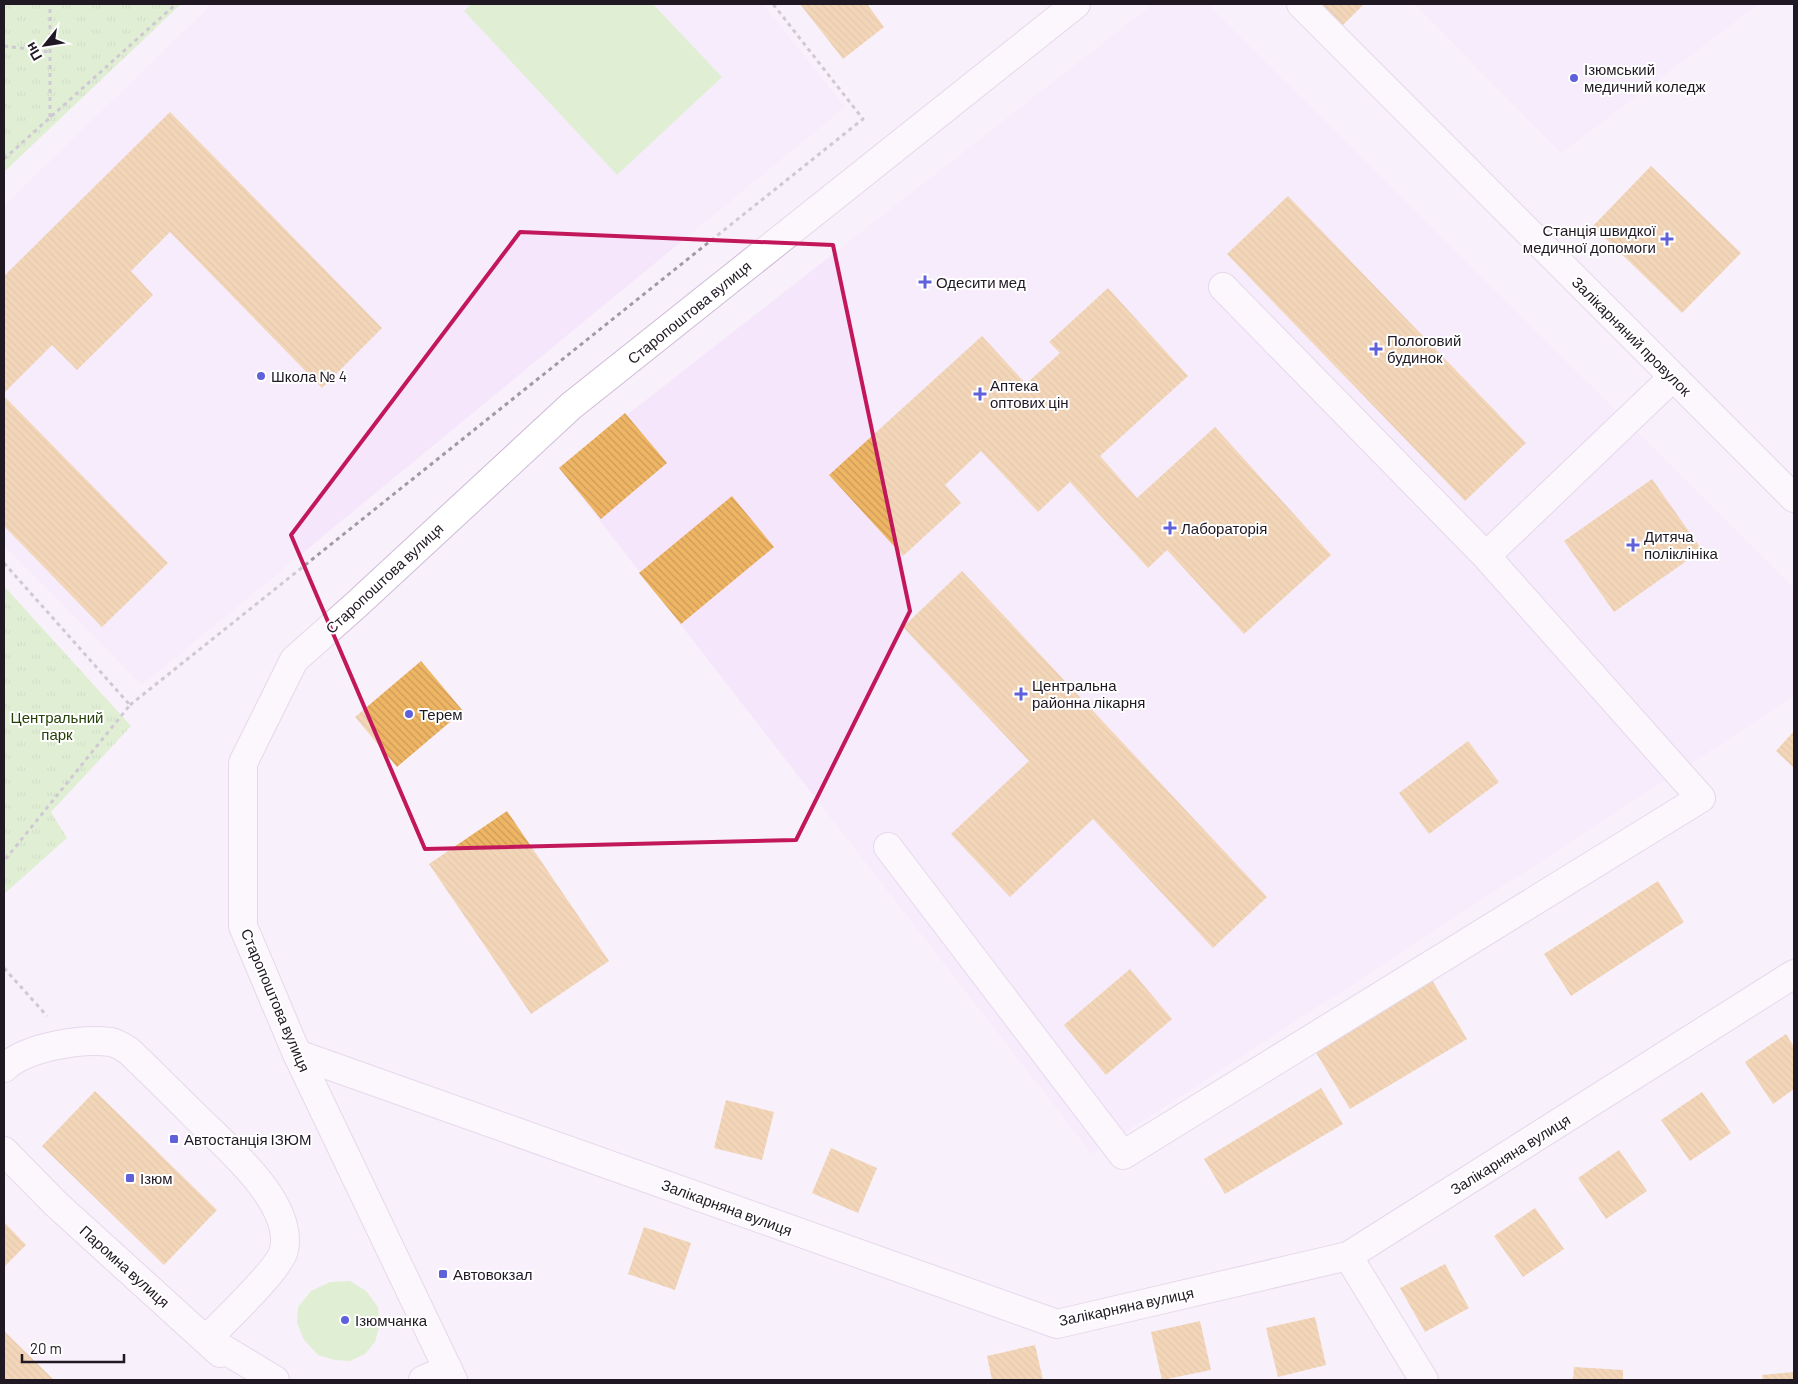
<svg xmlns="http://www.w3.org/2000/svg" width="1798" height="1384" viewBox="0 0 1798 1384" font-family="Barlow,sans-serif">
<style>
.built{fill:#f5e6fb}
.grass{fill:url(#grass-tufts)}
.garden{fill:#c3eea5}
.building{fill:url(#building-back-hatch)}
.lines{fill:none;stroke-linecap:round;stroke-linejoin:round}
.minor-casing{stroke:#cfbbd7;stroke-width:30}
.highway-casing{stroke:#cfbbd7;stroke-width:30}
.path{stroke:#a199a4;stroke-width:3;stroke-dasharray:4 4;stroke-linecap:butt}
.minor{stroke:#fff;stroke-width:28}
.highway{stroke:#fff;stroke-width:28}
.marked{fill:none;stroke:#c2185b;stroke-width:4;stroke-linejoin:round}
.poi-dot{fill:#5e61d9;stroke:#fff;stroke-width:2}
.labels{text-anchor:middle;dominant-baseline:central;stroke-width:4;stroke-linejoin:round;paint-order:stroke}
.poi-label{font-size:15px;fill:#201822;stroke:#fff;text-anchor:start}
.street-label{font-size:15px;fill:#201822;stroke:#fff}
.park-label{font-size:15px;fill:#244006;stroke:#fff}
</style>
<defs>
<pattern id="grass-tufts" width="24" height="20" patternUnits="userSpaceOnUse" patternTransform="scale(1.25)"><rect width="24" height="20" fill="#c3eea5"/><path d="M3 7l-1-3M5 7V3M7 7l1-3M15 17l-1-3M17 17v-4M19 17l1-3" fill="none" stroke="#a7cb8e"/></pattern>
<pattern id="building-back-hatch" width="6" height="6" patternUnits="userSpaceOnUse" patternTransform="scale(1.25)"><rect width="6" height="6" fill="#eeb565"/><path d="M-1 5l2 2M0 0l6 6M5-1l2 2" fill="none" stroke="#cc9b57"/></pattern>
</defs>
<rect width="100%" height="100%" fill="#f8f0fb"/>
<path class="built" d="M 212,4 L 763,4 L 845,107 L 142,685 L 4,546 L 4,206 Z
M 1153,4 L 1207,4 L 1794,588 L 1794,696 L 1092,1154 L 559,468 Z
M 1414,4 L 1759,4 L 1561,153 Z"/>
<path class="grass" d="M 4,4 L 181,4 L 4,172 Z
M 4,586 L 131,726 L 51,812 L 67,838 L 4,894 Z"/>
<path class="garden" d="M 471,4 L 653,4 L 722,77 L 617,175 L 464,11 Z
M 350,1281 L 366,1291 L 378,1307 L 380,1324 L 375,1342 L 365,1354 L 350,1361 L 335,1360 L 318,1355 L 304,1340 L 297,1323 L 298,1307 L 311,1291 L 330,1282 Z"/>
<path class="building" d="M 800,4 L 867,4 L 884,27 L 843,59 Z
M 1311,4 L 1364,4 L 1338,30 Z
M 170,112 L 382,328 L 322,388 L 170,232 L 131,271 L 153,295 L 77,370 L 52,345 L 4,393 L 4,276 Z
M 1651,166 L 1741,253 L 1682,313 L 1593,226 Z
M 1288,196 L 1526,443 L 1465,501 L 1227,254 Z
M 1108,288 L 1188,376 L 1100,456 L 1137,498 L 1215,427 L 1331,555 L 1244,634 L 1167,550 L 1148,568 L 1070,482 L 1038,512 L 981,451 L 945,485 L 961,503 L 903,556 L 829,475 L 982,336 L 1026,384 L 1060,353 L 1049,342 Z
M 4,396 L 168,563 L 102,627 L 4,526 Z
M 625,413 L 667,463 L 601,519 L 559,468 Z
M 1652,479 L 1702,550 L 1614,612 L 1564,541 Z
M 732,496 L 774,547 L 681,624 L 639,573 Z
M 962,571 L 1267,897 L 1213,948 L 1093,819 L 1010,897 L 951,834 L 1029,761 L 903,627 Z
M 421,661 L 463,711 L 397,767 L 355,717 Z
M 1794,731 L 1794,768 L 1776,751 Z
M 1468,741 L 1499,782 L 1429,834 L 1399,793 Z
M 507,811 L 609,961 L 531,1014 L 429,864 Z
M 1658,881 L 1684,922 L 1571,996 L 1544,954 Z
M 1130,969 L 1172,1019 L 1106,1075 L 1064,1025 Z
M 1432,980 L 1467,1039 L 1350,1109 L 1315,1051 Z
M 1786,1034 L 1794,1047 L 1794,1089 L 1773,1104 L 1745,1062 Z
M 1321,1088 L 1343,1124 L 1225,1194 L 1204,1159 Z
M 95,1091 L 217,1210 L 164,1265 L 42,1146 Z
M 1702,1092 L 1731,1133 L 1690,1161 L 1661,1120 Z
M 726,1100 L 774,1112 L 762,1160 L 714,1148 Z
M 831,1148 L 877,1168 L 858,1213 L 812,1193 Z
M 1619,1150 L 1647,1191 L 1606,1219 L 1578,1178 Z
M 1535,1208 L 1564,1249 L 1523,1277 L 1494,1236 Z
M 4,1222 L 26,1245 L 4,1267 Z
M 644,1227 L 691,1243 L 675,1290 L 628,1274 Z
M 1445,1264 L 1469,1308 L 1425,1332 L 1400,1288 Z
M 1315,1317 L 1326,1365 L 1278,1377 L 1266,1328 Z
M 1200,1321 L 1211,1370 L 1162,1380 L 1151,1332 Z
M 4,1331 L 54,1380 L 4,1380 Z
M 1035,1345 L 1043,1380 L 992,1380 L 987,1356 Z
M 1574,1367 L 1623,1370 L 1623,1380 L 1573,1380 Z
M 1794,1372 L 1794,1380 L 1763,1380 L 1762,1375 Z"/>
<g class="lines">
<defs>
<path id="minor" d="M 1301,4 L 1794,498
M 1223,287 L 1486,556 L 1673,377
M 888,847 L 1123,1155 L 1701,798 L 1486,556
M 297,1054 L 1057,1324 L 1348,1256 L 1794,974
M 4,1068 C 26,1047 81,1038 111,1042 C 117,1043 124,1048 129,1051 C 152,1073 174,1095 197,1118 C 227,1147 294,1203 284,1250 C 280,1269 223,1322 207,1339 L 275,1380
M 4,1151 L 56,1204 L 220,1353
M 1348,1256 L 1424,1380
M 423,1380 L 448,1369"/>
<path id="highway" d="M 453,1380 L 297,1054 L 243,926 L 243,763 L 294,660 L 356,605 L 571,406 L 1076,4"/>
</defs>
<use href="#minor" class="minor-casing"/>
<use href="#highway" class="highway-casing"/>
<path class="path" d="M 4,46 L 50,52
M 50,117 L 50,4
M 4,159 L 176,4
M 4,563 L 130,705 L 4,861
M 130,705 L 863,119 L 773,4
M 4,968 L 47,1016"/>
<use href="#minor" class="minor"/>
<use href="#highway" class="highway"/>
</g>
<path d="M0 0H1798V1384H0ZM 520,232 L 833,245 L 910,611 L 796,840 L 425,849 L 291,535 Z" fill="#f8f0fb" fill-opacity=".55" fill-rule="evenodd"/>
<path class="marked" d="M 520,232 L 833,245 L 910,611 L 796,840 L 425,849 L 291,535 Z"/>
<g class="poi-dot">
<circle cx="1574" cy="78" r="5"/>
<path d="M1664.5 231.5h5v5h5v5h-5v5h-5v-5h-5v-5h5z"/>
<path d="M922.5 274.5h5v5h5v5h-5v5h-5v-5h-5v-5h5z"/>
<path d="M1373.5 341.5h5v5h5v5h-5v5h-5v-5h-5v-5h5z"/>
<circle cx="261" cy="376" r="5"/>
<path d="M977.5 386.5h5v5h5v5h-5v5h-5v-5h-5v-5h5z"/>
<path d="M1167.5 520.5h5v5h5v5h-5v5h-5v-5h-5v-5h5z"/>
<path d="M1630.5 537.5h5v5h5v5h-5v5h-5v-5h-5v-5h5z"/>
<path d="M1018.5 686.5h5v5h5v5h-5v5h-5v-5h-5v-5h5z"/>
<circle cx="409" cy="714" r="5"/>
<rect x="169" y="1134" width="10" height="10" rx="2.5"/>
<rect x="125" y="1173" width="10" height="10" rx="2.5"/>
<rect x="438" y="1269" width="10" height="10" rx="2.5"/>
<circle cx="345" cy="1320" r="5"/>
</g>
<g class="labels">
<g class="poi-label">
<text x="1584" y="69">Ізюмський<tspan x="1584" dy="17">медичний коледж</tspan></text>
<text x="1656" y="230" text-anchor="end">Станція швидкої<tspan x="1656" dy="17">медичної допомоги</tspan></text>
<text x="936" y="282">Одесити мед</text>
<text x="1387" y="340">Пологовий<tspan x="1387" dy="17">будинок</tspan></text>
<text x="271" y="376">Школа № 4</text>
<text x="990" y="385">Аптека<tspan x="990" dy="17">оптових цін</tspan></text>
<text x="1181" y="528">Лабораторія</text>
<text x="1644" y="536">Дитяча<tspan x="1644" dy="17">поліклініка</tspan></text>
<text x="1032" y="685">Центральна<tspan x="1032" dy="17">районна лікарня</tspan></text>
<text x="419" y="714">Терем</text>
<text x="184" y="1139">Автостанція ІЗЮМ</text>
<text x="140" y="1178">Ізюм</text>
<text x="453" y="1274">Автовокзал</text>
<text x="355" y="1320">Ізюмчанка</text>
</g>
<g class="street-label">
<text transform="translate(689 312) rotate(-39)">Старопоштова вулиця</text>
<text transform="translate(1632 336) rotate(45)">Залікарняний провулок</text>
<text transform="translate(384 578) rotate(-43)">Старопоштова вулиця</text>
<text transform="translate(276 1000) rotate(67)">Старопоштова вулиця</text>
<text transform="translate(1510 1154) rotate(-32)">Залікарняна вулиця</text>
<text transform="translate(727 1207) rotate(20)">Залікарняна вулиця</text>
<text transform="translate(125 1266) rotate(42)">Паромна вулиця</text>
<text transform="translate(1126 1306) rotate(-12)">Залікарняна вулиця</text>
</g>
<g class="park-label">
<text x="57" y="717">Центральний<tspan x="57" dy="17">парк</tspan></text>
</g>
</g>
<rect width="1798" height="1384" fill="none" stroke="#201822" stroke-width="10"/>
<g transform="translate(45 45) rotate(240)" stroke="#ffffff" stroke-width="4" paint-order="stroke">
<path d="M0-4L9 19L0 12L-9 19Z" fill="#201822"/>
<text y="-8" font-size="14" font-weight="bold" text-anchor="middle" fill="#201822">Пн</text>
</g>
<path d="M22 1354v8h102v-8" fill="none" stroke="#201822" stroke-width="2.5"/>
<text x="30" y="1354" font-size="15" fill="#201822" stroke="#ffffff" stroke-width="4" paint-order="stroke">20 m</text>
</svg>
